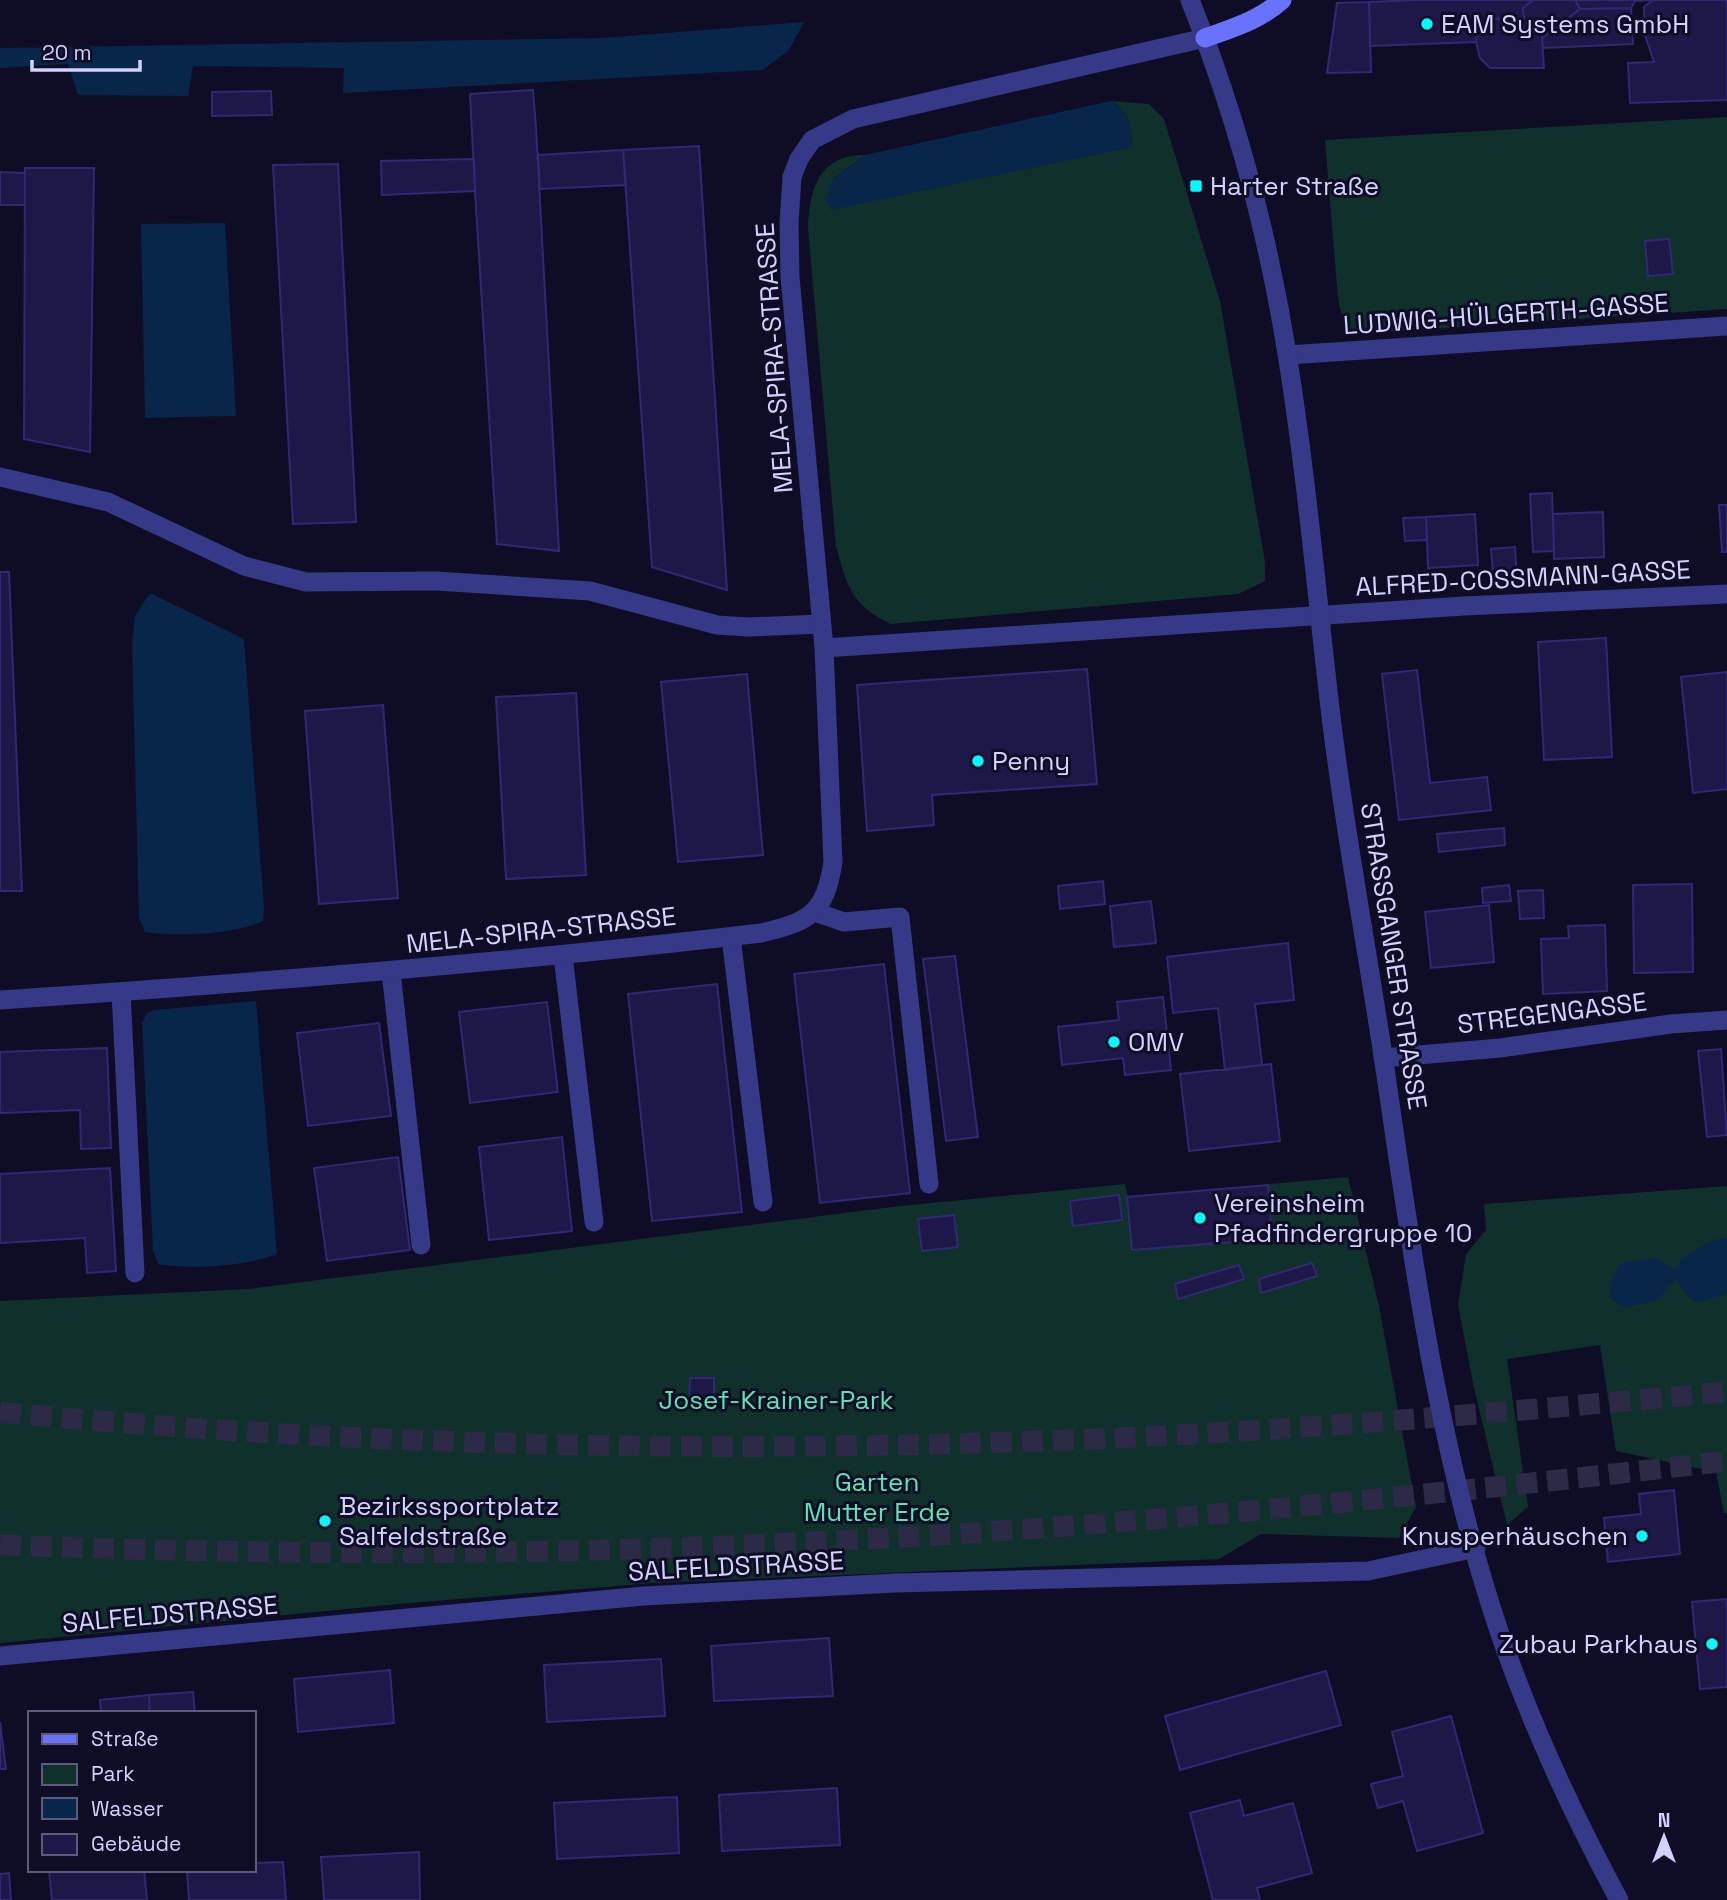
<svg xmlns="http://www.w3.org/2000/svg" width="1727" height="1900" viewBox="0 0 1727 1900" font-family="'Space Grotesk',sans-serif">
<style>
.green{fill:#10302b}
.water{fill:#082649}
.building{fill:#1d1847;stroke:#302875;stroke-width:2}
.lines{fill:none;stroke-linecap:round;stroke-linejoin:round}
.motorway-tunnel{stroke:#2c2a46;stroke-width:21;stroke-dasharray:21 10;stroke-linecap:butt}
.service{stroke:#353987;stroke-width:19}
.minor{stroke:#353987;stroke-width:19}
.tertiary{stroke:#353987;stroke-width:19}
.secondary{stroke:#6872ff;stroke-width:19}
.poi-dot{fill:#00fafc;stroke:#0f0d25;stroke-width:2.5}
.labels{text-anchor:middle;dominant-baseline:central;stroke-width:6;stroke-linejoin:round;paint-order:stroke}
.poi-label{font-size:26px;fill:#d2d1ff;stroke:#0f0d25;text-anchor:start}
.street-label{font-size:26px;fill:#d2d1ff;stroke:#0f0d25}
.park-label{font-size:26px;fill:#55e7b5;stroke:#0f0d25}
</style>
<rect width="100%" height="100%" fill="#0f0d25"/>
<path class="green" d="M 1111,101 L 1149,104 L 1164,119 L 1220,301 L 1265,562 L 1265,581 L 1238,594 L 891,624 C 851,605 848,587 836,547 L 808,228 C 810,188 819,155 865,155 L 833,179 L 1132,146 C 1131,125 1130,113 1111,101 Z
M 1727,117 L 1727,309 L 1346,335 L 1338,298 L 1325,140 Z
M 1348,1177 L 1379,1306 L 1416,1507 L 1399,1538 L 1261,1534 L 1219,1559 L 652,1583 L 398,1604 L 0,1643 L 0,1301 L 249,1289 L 900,1206 L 1125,1184 L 1128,1197 Z
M 1727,1186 L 1727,1513 L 1724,1513 L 1716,1472 L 1616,1451 L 1600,1345 L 1507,1359 L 1528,1507 L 1507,1525 L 1474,1388 L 1458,1305 L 1466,1254 L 1486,1230 L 1484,1204 Z"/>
<path class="water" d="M 804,22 L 789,50 L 763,70 L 343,93 L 344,68 L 193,66 L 188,96 L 78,95 L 68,64 L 0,68 L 0,48 L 603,38 Z
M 1111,101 C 1130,113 1131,125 1132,147 L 831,210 L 825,200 L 833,179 L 865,155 Z
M 225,223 L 236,416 L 145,418 L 141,224 Z
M 150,593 L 244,639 L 264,908 L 263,921 C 236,934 175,937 145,932 L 139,918 L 132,643 L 135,616 Z
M 256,1001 L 277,1254 C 249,1266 188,1270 158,1264 L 153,1251 L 142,1023 L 147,1013 L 154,1010 Z
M 1727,1238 L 1727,1294 L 1696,1303 L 1683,1290 L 1677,1279 L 1657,1300 L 1625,1308 L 1610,1299 L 1610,1283 L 1620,1263 L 1655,1258 L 1677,1271 L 1681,1258 L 1713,1240 Z"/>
<path class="building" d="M 1415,0 L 1533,0 L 1523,8 L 1524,18 L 1492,19 L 1478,29 L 1476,42 L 1370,46 L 1369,2 Z
M 1533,0 L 1575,0 L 1580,9 L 1542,38 L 1544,68 L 1490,68 L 1480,58 L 1476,42 L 1478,29 L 1492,19 L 1524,18 L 1523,8 Z
M 1575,0 L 1653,0 L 1635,1 L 1631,8 L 1580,9 Z
M 1727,0 L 1727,100 L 1630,103 L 1628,63 L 1654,62 L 1645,35 L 1644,7 L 1653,0 Z
M 1369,2 L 1371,72 L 1327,73 L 1337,3 Z
M 1631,8 L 1633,44 L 1543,48 L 1542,38 L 1580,9 Z
M 533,90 L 536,128 L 559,551 L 497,544 L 475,191 L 470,94 Z
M 271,91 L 272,115 L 212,116 L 212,92 Z
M 699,146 L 727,590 L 652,567 L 623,150 Z
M 623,150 L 626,185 L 540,189 L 538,155 Z
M 474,159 L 475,191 L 382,195 L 381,161 Z
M 338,164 L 356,522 L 293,524 L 273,165 Z
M 25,168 L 94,168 L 90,452 L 24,439 Z
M 0,172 L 25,173 L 25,205 L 0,205 Z
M 1669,239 L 1673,274 L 1648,276 L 1645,241 Z
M 1552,493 L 1554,551 L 1533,552 L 1530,494 Z
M 1719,505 L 1727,505 L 1727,552 L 1722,552 Z
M 1603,512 L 1604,557 L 1554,559 L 1553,514 Z
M 1475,514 L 1478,565 L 1428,568 L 1426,517 Z
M 1426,517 L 1427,540 L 1405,541 L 1403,518 Z
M 1515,547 L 1517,582 L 1494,583 L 1491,549 Z
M 0,572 L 9,572 L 22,891 L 0,891 Z
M 1606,638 L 1612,757 L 1544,760 L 1538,642 Z
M 1087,669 L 1097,784 L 932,795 L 934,825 L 867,831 L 857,685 Z
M 1417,670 L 1430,783 L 1487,777 L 1491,810 L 1399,820 L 1382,674 Z
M 1727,672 L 1727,789 L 1693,793 L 1681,677 Z
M 747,674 L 763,855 L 678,862 L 661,682 Z
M 576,693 L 586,875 L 506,879 L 496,697 Z
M 383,705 L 398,898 L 319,904 L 305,711 Z
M 1504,828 L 1505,845 L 1439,852 L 1437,834 Z
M 1103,881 L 1105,904 L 1060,909 L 1058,886 Z
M 1692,884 L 1693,972 L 1634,973 L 1633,885 Z
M 1509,885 L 1511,901 L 1483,903 L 1482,888 Z
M 1543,890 L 1544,918 L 1520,919 L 1518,891 Z
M 1151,901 L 1156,943 L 1114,947 L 1110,906 Z
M 1489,905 L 1494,962 L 1431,968 L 1425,912 Z
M 1605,925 L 1607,991 L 1543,994 L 1541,939 L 1569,938 L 1568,926 Z
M 1288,943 L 1294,1000 L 1255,1004 L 1262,1065 L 1225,1070 L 1218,1008 L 1173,1013 L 1167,957 Z
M 955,956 L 978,1137 L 946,1141 L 923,959 Z
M 884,964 L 910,1193 L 820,1203 L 794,974 Z
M 717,984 L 742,1212 L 652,1221 L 628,994 Z
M 1163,997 L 1171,1070 L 1125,1075 L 1123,1058 L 1062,1065 L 1058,1027 L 1119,1020 L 1117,1002 Z
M 547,1002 L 558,1092 L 470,1103 L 459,1012 Z
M 379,1023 L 391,1116 L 308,1126 L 297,1033 Z
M 107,1048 L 111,1148 L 81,1149 L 80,1110 L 0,1113 L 0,1052 Z
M 1721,1049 L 1727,1135 L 1707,1137 L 1698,1051 Z
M 1271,1064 L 1280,1141 L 1189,1151 L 1180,1074 Z
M 562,1137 L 572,1231 L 489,1240 L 479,1147 Z
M 398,1157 L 410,1250 L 327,1261 L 314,1168 Z
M 110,1168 L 116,1271 L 87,1273 L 85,1238 L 0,1243 L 0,1174 Z
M 1268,1185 L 1272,1239 L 1132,1250 L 1127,1197 Z
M 1119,1195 L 1122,1220 L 1073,1226 L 1070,1201 Z
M 954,1215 L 958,1247 L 922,1251 L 918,1219 Z
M 1312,1263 L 1317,1276 L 1261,1293 L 1259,1279 Z
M 1239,1265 L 1244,1279 L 1178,1299 L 1175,1284 Z
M 690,1378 L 714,1378 L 714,1403 L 689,1402 Z
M 1674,1490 L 1680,1554 L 1608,1562 L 1604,1518 L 1641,1514 L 1639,1494 Z
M 1727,1599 L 1727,1687 L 1700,1689 L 1692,1602 Z
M 829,1638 L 833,1696 L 714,1701 L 711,1646 Z
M 661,1659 L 665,1716 L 547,1722 L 544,1665 Z
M 390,1670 L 394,1723 L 298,1732 L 294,1679 Z
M 1326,1671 L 1341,1725 L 1180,1770 L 1165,1716 Z
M 193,1692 L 195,1713 L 150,1713 L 149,1695 Z
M 149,1695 L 150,1713 L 101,1713 L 100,1700 Z
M 1451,1716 L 1483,1833 L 1417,1851 L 1403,1801 L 1378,1808 L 1371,1784 L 1403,1776 L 1392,1732 Z
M 0,1722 L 4,1754 L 6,1769 L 0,1769 Z
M 837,1788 L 840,1845 L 722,1851 L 719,1795 Z
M 677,1797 L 679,1853 L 557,1859 L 554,1803 Z
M 1240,1800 L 1244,1816 L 1293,1803 L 1312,1873 L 1257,1888 L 1260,1900 L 1213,1900 L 1190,1813 Z
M 419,1852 L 420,1900 L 324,1900 L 321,1857 Z
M 283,1862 L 286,1900 L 189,1900 L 187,1870 L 254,1870 L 254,1863 Z
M 144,1870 L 147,1900 L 52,1900 L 49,1871 Z
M 9,1873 L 11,1900 L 0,1900 L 0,1874 Z"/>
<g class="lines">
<path class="motorway-tunnel" d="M 0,1412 C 363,1447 730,1454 1094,1439 C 1305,1430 1516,1411 1727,1392
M 0,1545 C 220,1553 440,1556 661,1548 C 1018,1537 1373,1502 1727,1461"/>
<path class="service" d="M 0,477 L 108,502 L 244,566 L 306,582 L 436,581 L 590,591 L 717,625 L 749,627 L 821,624
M 815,912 L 844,922 L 900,917 L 929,1184
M 731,937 L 763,1202
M 563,955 L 594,1222
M 391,971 L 421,1245
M 121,992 L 135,1273"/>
<path class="minor" d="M 1288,355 L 1727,326
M 824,648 L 1464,606 L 1727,594
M 0,1000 C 254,983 508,963 761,933 C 810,922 825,913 833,862 L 824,648 L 790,277 L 789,223 L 792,177 L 799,159 L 812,140 L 853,119 L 1205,38
M 1383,1058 L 1500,1048 L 1671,1024 L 1727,1020
M 0,1656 L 644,1596 L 895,1583 L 1368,1571 L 1476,1548"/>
<path class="tertiary" d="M 1190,0 C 1236,115 1269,238 1288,360 C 1305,467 1315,575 1327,682 C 1341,810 1365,936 1384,1062 C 1412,1253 1437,1447 1499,1631 C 1531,1724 1572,1813 1619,1900"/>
<path class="secondary" d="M 1205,38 C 1233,28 1260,20 1282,0"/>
</g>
<g class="poi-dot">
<circle cx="1427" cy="24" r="7"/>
<rect x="1189" y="179" width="14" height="14" rx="3.5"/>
<circle cx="978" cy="761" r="7"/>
<circle cx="1114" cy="1042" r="7"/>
<circle cx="1200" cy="1218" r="7"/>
<circle cx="325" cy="1521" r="7"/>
<circle cx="1642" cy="1536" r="7"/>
<circle cx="1712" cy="1644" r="7"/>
</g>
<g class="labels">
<g class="poi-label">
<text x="1441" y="24">EAM Systems GmbH</text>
<text x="1210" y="186">Harter Straße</text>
<text x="992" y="761">Penny</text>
<text x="1128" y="1042">OMV</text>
<text x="1214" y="1203">Vereinsheim<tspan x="1214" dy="30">Pfadfindergruppe 10</tspan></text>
<text x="339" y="1506">Bezirkssportplatz<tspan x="339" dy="30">Salfeldstraße</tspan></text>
<text x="1628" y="1536" text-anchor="end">Knusperhäuschen</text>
<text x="1698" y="1644" text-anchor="end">Zubau Parkhaus</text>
</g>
<g class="street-label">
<text transform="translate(1506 314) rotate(-4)">LUDWIG-HÜLGERTH-GASSE</text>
<text transform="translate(774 358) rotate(-94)">MELA-SPIRA-STRASSE</text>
<text transform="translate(1523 578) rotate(-3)">ALFRED-COSSMANN-GASSE</text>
<text transform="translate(541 930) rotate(-6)">MELA-SPIRA-STRASSE</text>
<text transform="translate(1394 956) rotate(81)">STRASSGANGER STRASSE</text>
<text transform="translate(1552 1013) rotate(-7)">STREGENGASSE</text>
<text transform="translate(736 1566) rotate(-3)">SALFELDSTRASSE</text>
<text transform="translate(170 1614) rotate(-5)">SALFELDSTRASSE</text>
</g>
<g class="park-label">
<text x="776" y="1400">Josef-Krainer-Park</text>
<text x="877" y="1482">Garten<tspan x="877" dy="30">Mutter Erde</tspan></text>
</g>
</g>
<rect x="28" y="1711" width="228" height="161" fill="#0f0d25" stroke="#5d5b7c" stroke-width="2"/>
<rect x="42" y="1734" width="35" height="10" fill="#6872ff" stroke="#5d5b7c" stroke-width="2"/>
<text x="91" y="1746" font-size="21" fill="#d2d1ff">Straße</text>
<rect x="42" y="1764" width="35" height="21" fill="#10302b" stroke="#5d5b7c" stroke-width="2"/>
<text x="91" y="1781" font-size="21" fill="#d2d1ff">Park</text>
<rect x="42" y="1798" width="35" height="21" fill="#082649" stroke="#5d5b7c" stroke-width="2"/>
<text x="91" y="1816" font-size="21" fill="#d2d1ff">Wasser</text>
<rect x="42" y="1834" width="35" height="21" fill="#1d1847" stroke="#5d5b7c" stroke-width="2"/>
<text x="91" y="1851" font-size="21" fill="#d2d1ff">Gebäude</text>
<g transform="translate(1664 1837)" stroke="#0f0d25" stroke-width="5" paint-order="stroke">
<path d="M0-5L12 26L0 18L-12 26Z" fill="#d2d1ff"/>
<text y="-10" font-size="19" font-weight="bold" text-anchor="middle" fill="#d2d1ff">N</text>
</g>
<path d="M32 60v10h108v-10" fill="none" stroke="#d2d1ff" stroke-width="3.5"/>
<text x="42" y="60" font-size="21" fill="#d2d1ff" stroke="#0f0d25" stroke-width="5" paint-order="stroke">20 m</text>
</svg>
